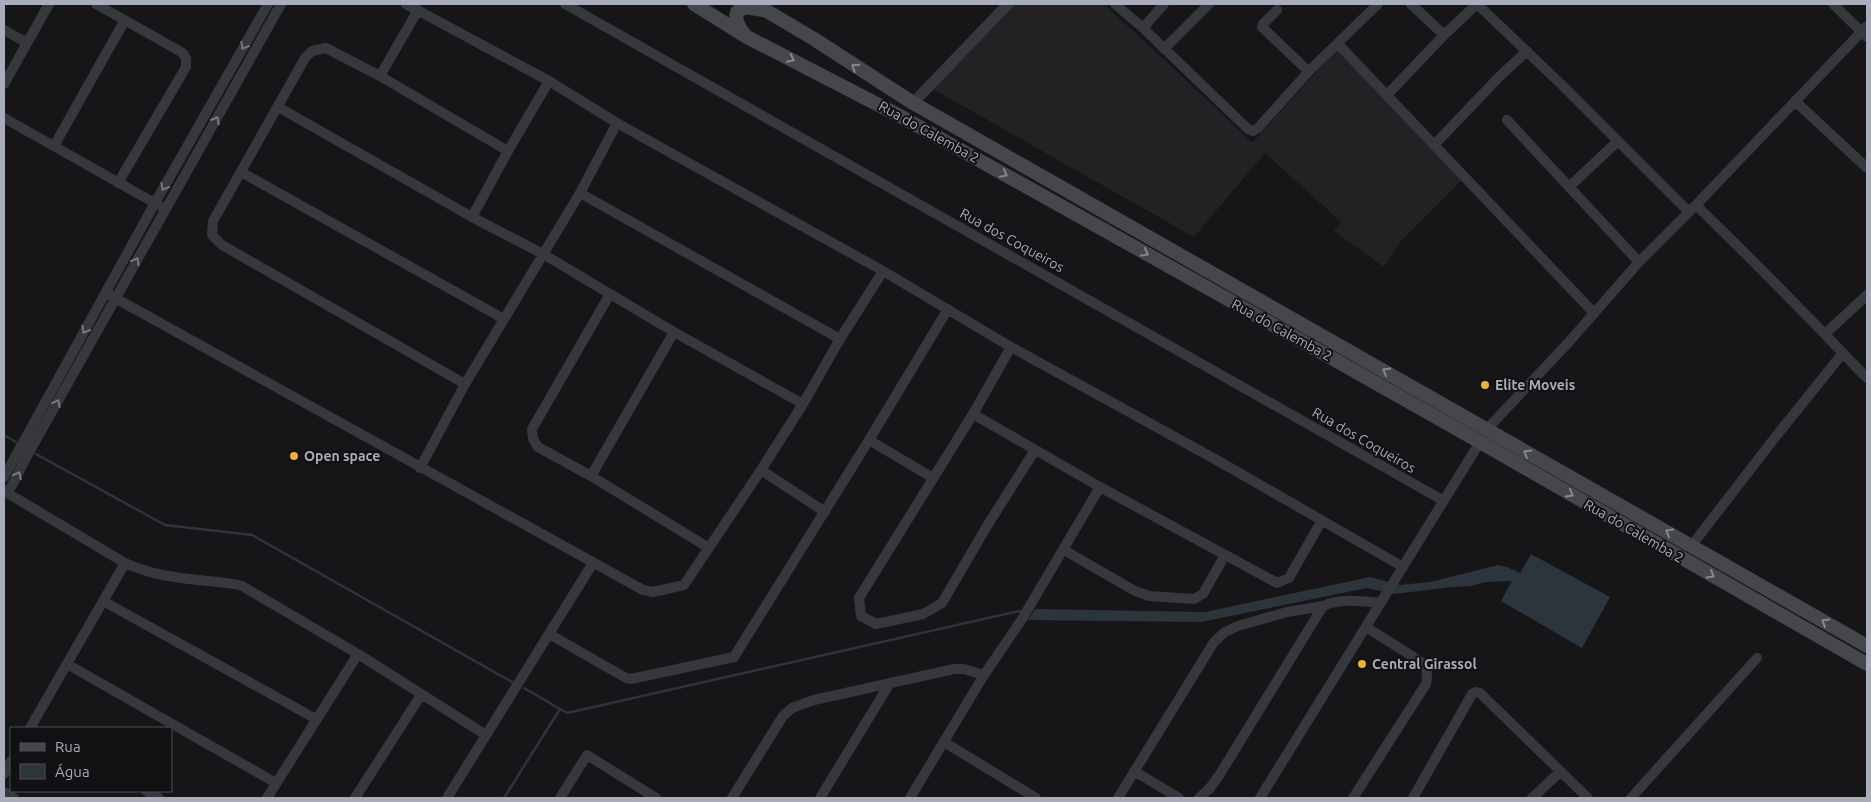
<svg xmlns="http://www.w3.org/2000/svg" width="1871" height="802" viewBox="0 0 1871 802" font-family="Ubuntu,sans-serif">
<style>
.built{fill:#222225}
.water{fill:#2c353c}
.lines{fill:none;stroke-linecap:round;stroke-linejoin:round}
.stream{stroke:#2c353c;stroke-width:2.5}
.minor{stroke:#37383d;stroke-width:10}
.tertiary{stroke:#37383d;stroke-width:11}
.secondary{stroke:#45474d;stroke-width:14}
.oneway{stroke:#757881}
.oneway2{stroke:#858993}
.poi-dot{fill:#f2b134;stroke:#111113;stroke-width:2}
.labels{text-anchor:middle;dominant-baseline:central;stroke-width:4;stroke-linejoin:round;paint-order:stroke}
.street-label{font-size:14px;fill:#a8adb8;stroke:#111113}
.poi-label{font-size:14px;font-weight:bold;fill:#a8adb8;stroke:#111113;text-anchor:start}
</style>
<rect width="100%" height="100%" fill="#161618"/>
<path class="built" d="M 1013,4 L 1104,4 L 1214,106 L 1252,143 L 1337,49 L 1462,180 L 1401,241 L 1384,267 L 1334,231 L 1341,222 L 1265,153 L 1194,237 L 931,88 Z"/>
<path class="water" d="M 1531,554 L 1610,597 L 1582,648 L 1501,601 L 1512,581 L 1486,582 L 1471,586 L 1452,587 L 1394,594 L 1367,588 L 1201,622 L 1028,620 L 1035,609 L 1205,612 L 1370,577 L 1400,585 L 1430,582 L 1498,565 L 1507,567 L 1520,573 Z"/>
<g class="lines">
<path class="stream" d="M 4,435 L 16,442
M 36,454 L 165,525 L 252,535 L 512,682
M 524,688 L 567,713 L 1019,611 L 1023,613
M 504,798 L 560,709"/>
<path class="minor" d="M 96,4 L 183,53 L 186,59 L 186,67 L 118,183
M 406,4 L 549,81 L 617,123 L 883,271 L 1011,347 L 1222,463 L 1403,567
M 565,4 L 1444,501
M 1115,4 L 1143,28 L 1248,129 L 1253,131 L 1258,128 L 1310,70
M 1411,4 L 1444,35
M 1477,4 L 1564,87 L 1689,212
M 1833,4 L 1867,37
M 1277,10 L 1263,24 L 1262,27 L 1307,70 L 1310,70 L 1378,4
M 1143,28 L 1164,4
M 4,30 L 27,43
M 1338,44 L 1593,312
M 1164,49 L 1209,4
M 380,76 L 418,10
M 4,84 L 49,4
M 1387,95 L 1444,35 L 1477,4
M 1795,101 L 1867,168
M 278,107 L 472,217 L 543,254 L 674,332 L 803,404
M 4,118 L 160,206
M 1507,120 L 1639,262
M 1434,145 L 1499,77 L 1527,51
M 54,146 L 125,20
M 241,172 L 504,319
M 1569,187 L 1618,141
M 580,193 L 840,339
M 1696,205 C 1734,242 1771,279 1808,317 C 1828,337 1847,358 1867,378
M 472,217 L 508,151 L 549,81
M 106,293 L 643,590 L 653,592 L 684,585 L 761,470 L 803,404 L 840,339 L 883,271
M 610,294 L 532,429 L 533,439 L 538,447 L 591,476 L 709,548
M 1825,334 L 1867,295
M 1011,347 L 973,414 L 859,598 L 861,616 L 876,624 L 923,614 L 942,603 L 987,526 L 1035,450
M 465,384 L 222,245 L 212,235 L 213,221 L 305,58 L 312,51 L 326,48 L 380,76 L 508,151
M 973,414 L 1100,487 L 1277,583 L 1289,578 L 1322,520
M 1487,429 L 1568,343 L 1639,262 L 1696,205 L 1867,26
M 869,440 L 933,478
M 420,468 L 465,384 L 580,193 L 617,123
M 761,470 L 825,512
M 591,476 L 674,332
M 4,477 L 155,203 L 268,4
M 4,491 L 125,563 C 159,579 197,579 234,584 L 242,586 L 358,654 L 486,735
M 8,493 L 27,456 L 281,4
M 1692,545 L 1773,440 L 1842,354
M 1064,550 L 1135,591 L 1149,596 L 1194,599 L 1203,594 L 1225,555
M 103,601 L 316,719
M 549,634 L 626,678 L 631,679 L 734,657 L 869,440 L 948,309
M 67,664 L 276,783
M 30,728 L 125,563
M 944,742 L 1036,798
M 1134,771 L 1179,798
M 4,774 L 11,761
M 146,791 L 159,798
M 4,792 L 14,798
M 267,798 L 358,654
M 355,798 L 421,695
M 447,798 L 593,563
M 560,798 L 587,755 L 656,798
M 732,798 L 783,716 L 792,708 L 814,700 L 954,669 L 964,669 L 984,675
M 820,798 L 890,683
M 910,798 L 984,675 L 1022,619 L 1100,487
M 1118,798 L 1214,642 L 1225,632 L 1238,626 L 1287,612 L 1323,606
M 1199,798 L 1210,788 L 1220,774 L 1323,606 C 1341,598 1361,601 1381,603
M 1260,798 L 1480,442
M 1353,798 L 1426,684 C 1428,675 1427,670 1423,663 L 1366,627
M 1413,798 L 1472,694 L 1476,692 L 1480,693 L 1588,798
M 1532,798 L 1560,772
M 1631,798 L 1757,658"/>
<path class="tertiary" d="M 913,103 L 1008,4"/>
<path class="secondary" d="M 694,4 L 747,37 L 900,116 L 1215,292 L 1480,442 L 1867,664
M 755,4 L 814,39 L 913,103 L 1867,646
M 744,34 C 739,27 735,21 737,12 L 745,7 L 763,10"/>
</g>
<defs><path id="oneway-chevron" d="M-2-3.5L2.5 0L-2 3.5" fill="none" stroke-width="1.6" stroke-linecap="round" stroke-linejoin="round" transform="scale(1.25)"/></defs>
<g class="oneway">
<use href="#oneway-chevron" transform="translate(244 46) rotate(120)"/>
<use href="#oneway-chevron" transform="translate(216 120) rotate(-60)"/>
<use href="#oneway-chevron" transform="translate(164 187) rotate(120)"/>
<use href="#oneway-chevron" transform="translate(136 261) rotate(-61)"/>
<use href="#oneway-chevron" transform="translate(85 330) rotate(119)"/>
<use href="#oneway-chevron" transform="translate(57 403) rotate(-61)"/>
<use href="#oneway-chevron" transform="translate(18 475) rotate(-63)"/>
</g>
<g class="oneway2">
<use href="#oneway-chevron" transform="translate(791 59) rotate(26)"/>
<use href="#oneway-chevron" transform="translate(855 67) rotate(-147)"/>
<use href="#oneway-chevron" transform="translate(1004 174) rotate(29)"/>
<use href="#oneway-chevron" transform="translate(1145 253) rotate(29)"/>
<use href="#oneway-chevron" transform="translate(1386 371) rotate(-150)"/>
<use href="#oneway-chevron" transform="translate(1527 453) rotate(-150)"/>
<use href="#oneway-chevron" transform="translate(1570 494) rotate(30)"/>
<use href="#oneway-chevron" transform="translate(1669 532) rotate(-151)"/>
<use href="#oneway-chevron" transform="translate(1711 575) rotate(30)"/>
<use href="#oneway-chevron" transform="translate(1825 622) rotate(-150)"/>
</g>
<g class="poi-dot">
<circle cx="1485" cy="385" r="5"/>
<circle cx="294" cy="456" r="5"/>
<circle cx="1362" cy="664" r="5"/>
</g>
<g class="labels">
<g class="street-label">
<text transform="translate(929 132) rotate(29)">Rua do Calemba 2</text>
<text transform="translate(1012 240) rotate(29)">Rua dos Coqueiros</text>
<text transform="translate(1282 330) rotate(29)">Rua do Calemba 2</text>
<text transform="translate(1364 440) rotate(30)">Rua dos Coqueiros</text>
<text transform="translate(1634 531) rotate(30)">Rua do Calemba 2</text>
</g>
<g class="poi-label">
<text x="1495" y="385">Elite Moveis</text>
<text x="304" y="456">Open space</text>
<text x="1372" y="664">Central Girassol</text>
</g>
</g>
<rect width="1871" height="802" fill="none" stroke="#a8adb8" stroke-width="10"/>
<rect x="10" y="727" width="162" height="65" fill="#111113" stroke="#4d4f55"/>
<rect x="20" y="743" width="25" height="8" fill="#45474d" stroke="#4d4f55"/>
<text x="55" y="752" font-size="15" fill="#a8adb8">Rua</text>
<rect x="20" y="764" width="25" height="15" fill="#2c353c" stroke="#4d4f55"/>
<text x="55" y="777" font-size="15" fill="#a8adb8">Água</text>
</svg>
